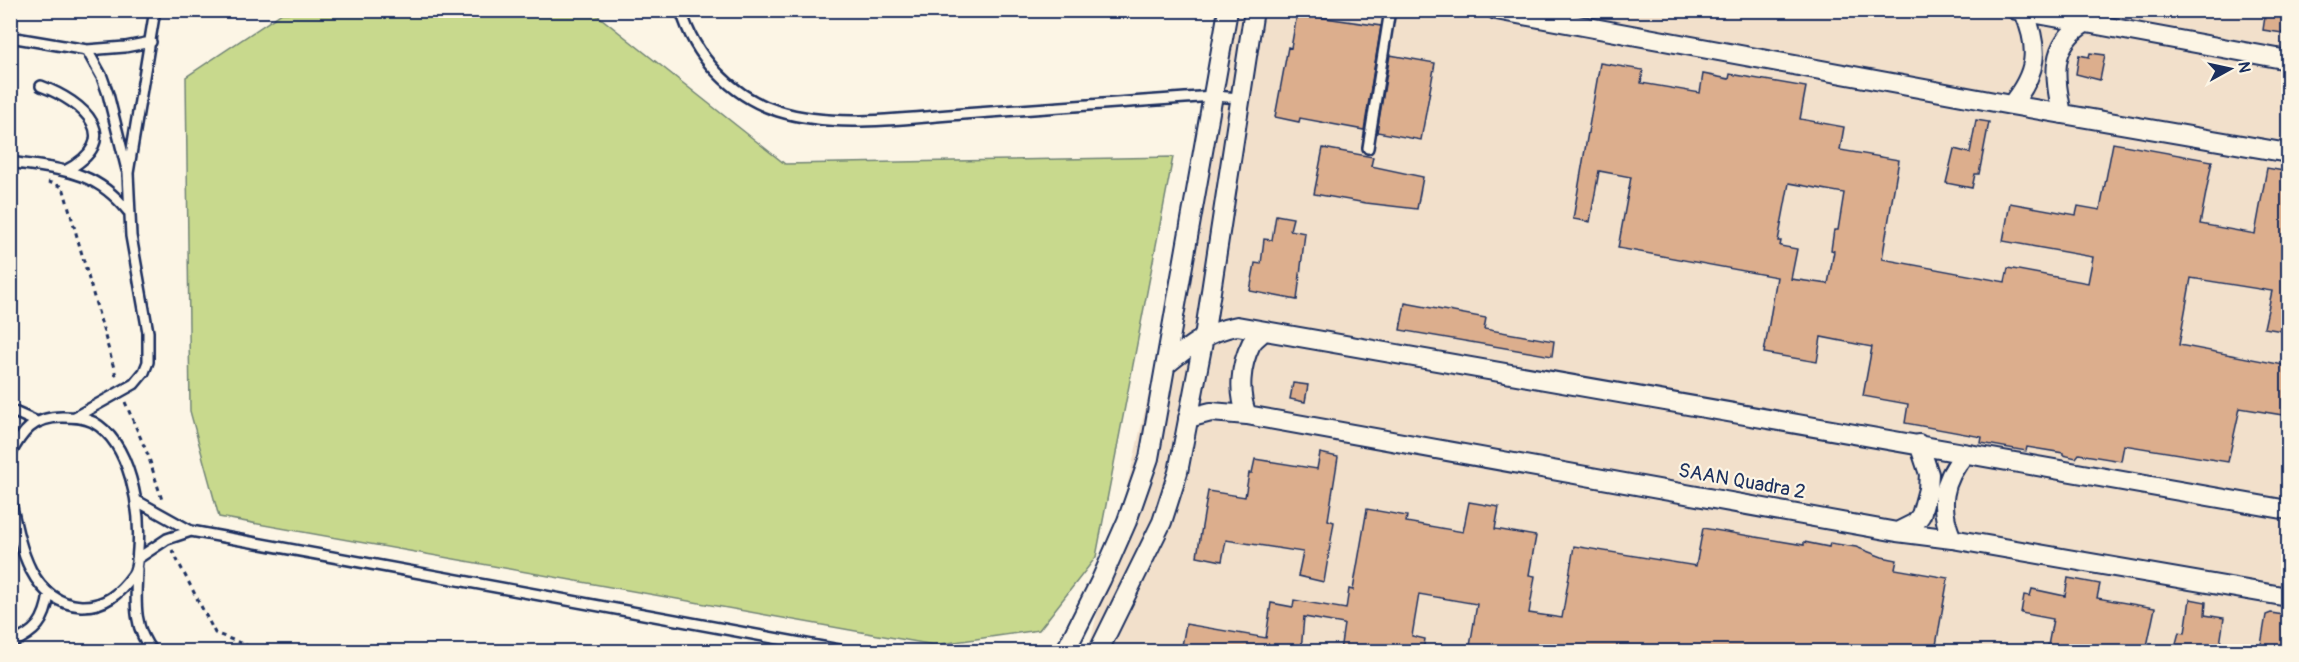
<svg xmlns="http://www.w3.org/2000/svg" width="2299" height="662" viewBox="0 0 2299 662" font-family="Pangolin,sans-serif">
<style>
.built{fill:#f2e0cb}
.green{fill:#c8d98d;stroke:#728476;stroke-width:1.5}
.building{fill:#dcae8d;stroke:#1b2f5e;stroke-width:1.5;fill-rule:evenodd}
.lines{fill:none;stroke-linecap:round;stroke-linejoin:round}
.service-casing{stroke:#1b2f5e;stroke-width:14}
.minor-casing{stroke:#1b2f5e;stroke-width:22}
.path{stroke:#1b2f5e;stroke-width:3;stroke-dasharray:4.5 4.5;stroke-linecap:butt}
.service{stroke:#fcf5e5;stroke-width:9}
.minor{stroke:#fcf5e5;stroke-width:18}
.labels{text-anchor:middle;dominant-baseline:central;stroke-width:4.5;stroke-linejoin:round;paint-order:stroke}
.street-label{font-size:20px;fill:#1b2f5e;stroke:#fcf5e5}
</style>
<rect width="100%" height="100%" fill="#fcf5e5"/>
<filter id="ink" filterUnits="userSpaceOnUse"><feTurbulence type="fractalNoise" baseFrequency=".0167" numOctaves="2"/><feDisplacementMap in="SourceGraphic" scale="12" xChannelSelector="R" yChannelSelector="G"/><feConvolveMatrix kernelMatrix="1 2 1 2 8 2 1 2 1" color-interpolation-filters="sRGB"/></filter>
<g filter="url(#ink)">
<path class="built" d="M 1239,11 L 2288,11 L 2288,651 L 1088,652 Z"/>
<path class="green" d="M 413,10 L 592,11 L 785,164 L 1173,157 L 1096,557 L 1039,630 L 934,645 L 219,517 L 190,411 L 186,77 L 282,13 Z"/>
<path class="building" d="M 2266,10 L 2289,10 L 2289,34 L 2263,30 Z
M 1297,14 L 1381,26 L 1364,130 L 1300,118 L 1299,122 L 1275,117 L 1288,47 L 1291,48 Z
M 2090,53 L 2105,55 L 2100,80 L 2076,74 L 2079,55 L 2089,57 Z
M 1390,55 L 1435,63 L 1421,140 L 1377,132 Z
M 1600,63 L 1643,70 L 1641,83 L 1700,93 L 1703,74 L 1729,79 L 1730,74 L 1806,87 L 1800,119 L 1844,127 L 1840,150 L 1899,160 L 1882,259 L 2005,282 L 2008,268 L 2088,283 L 2093,257 L 2003,241 L 2010,203 L 2076,215 L 2078,206 L 2100,210 L 2113,143 L 2212,161 L 2200,224 L 2255,234 L 2267,168 L 2289,172 L 2289,332 L 2264,328 L 2272,291 L 2191,278 L 2179,345 L 2289,366 L 2289,416 L 2240,408 L 2228,462 L 2124,445 L 2121,461 L 2079,454 L 2076,458 L 2063,455 L 2063,453 L 2027,447 L 2026,451 L 1981,443 L 1982,437 L 1905,423 L 1908,404 L 1863,396 L 1872,347 L 1821,337 L 1817,362 L 1764,353 L 1777,277 L 1618,248 L 1631,177 L 1599,171 L 1590,222 L 1573,219 ZM 1789,183 L 1844,193 L 1838,230 L 1834,230 L 1831,250 L 1834,251 L 1828,284 L 1791,279 L 1797,249 L 1780,246 L 1781,241 L 1778,241 Z
M 1976,120 L 1989,122 L 1979,174 L 1975,174 L 1972,188 L 1946,183 L 1954,149 L 1970,153 Z
M 1323,148 L 1373,157 L 1371,166 L 1423,177 L 1417,209 L 1366,203 L 1314,194 Z
M 1276,215 L 1293,218 L 1290,230 L 1305,233 L 1297,300 L 1250,291 L 1255,263 L 1261,264 L 1264,239 L 1272,240 Z
M 1405,303 L 1486,318 L 1484,329 L 1554,341 L 1552,356 L 1400,330 Z
M 1293,383 L 1308,385 L 1305,402 L 1290,399 Z
M 1320,453 L 1338,457 L 1328,520 L 1334,522 L 1324,582 L 1298,576 L 1303,552 L 1226,540 L 1222,561 L 1197,556 L 1208,491 L 1245,497 L 1249,473 L 1252,473 L 1255,459 L 1317,469 Z
M 1469,502 L 1499,507 L 1495,529 L 1536,536 L 1529,575 L 1535,576 L 1529,613 L 1562,618 L 1574,546 L 1696,566 L 1703,528 L 1804,545 L 1804,542 L 1829,547 L 1830,543 L 1856,547 L 1882,557 L 1897,560 L 1895,569 L 1948,578 L 1935,651 L 1504,651 L 1470,646 L 1477,604 L 1419,594 L 1412,636 L 1425,639 L 1423,651 L 1340,651 L 1344,624 L 1304,617 L 1301,651 L 1181,651 L 1186,624 L 1266,638 L 1271,603 L 1293,607 L 1294,600 L 1346,609 L 1349,589 L 1353,590 L 1367,509 L 1407,516 L 1406,522 L 1463,532 Z
M 2068,578 L 2100,584 L 2097,598 L 2155,608 L 2146,651 L 2047,651 L 2053,619 L 2021,613 L 2024,595 L 2030,596 L 2032,589 L 2065,596 Z
M 2190,599 L 2206,602 L 2205,615 L 2224,618 L 2219,651 L 2174,651 L 2179,632 L 2185,633 Z
M 2271,613 L 2289,616 L 2289,651 L 2260,651 L 2266,615 Z"/>
<g class="lines">
<defs>
<path id="service" d="M 681,10 C 694,56 732,97 778,111 C 836,129 903,118 963,114 C 1047,108 1130,102 1213,96 L 1241,98
M 10,37 L 87,50 L 125,47 L 151,42
M 87,50 L 102,77 L 108,94 L 127,170
M 41,86 C 84,102 126,139 65,171
M 1368,148 L 1390,10
M 10,162 C 61,170 94,169 128,211
M 10,410 L 37,422
M 75,417 L 134,384 L 144,372 L 148,362 L 148,332 L 131,236 L 128,173 L 155,10
M 10,455 C 22,432 33,417 62,417 C 72,417 83,417 93,422 C 131,443 141,510 138,549 C 137,559 138,567 133,575 C 120,593 105,607 81,606 C 28,602 19,540 10,497
M 137,501 L 191,531 L 167,539 L 137,559
M 191,531 L 850,652
M 137,569 C 136,597 132,628 153,652
M 10,644 C 36,632 45,622 49,594"/>
<path id="minor" d="M 1496,10 L 2011,105 L 2288,153
M 2016,10 L 2288,60
M 2011,105 C 2037,73 2040,50 2024,12
M 2062,114 C 2055,78 2048,45 2085,23
M 1166,365 C 1188,347 1208,331 1237,326 L 2288,510
M 1247,415 C 1238,393 1240,366 1251,344 C 1254,339 1260,335 1264,331
M 1188,418 L 1211,412 L 1247,415 L 1897,532 L 1952,539 L 2288,597
M 1897,532 L 1915,523 L 1921,515 L 1928,489 L 1929,474 L 1919,444
M 1952,539 C 1938,506 1942,481 1965,454
M 1065,652 L 1101,580 L 1127,521 L 1149,458 L 1228,10
M 1098,652 L 1162,522 L 1178,472 L 1204,337 L 1254,10"/>
</defs>
<use href="#service" class="service-casing"/>
<use href="#minor" class="minor-casing"/>
<path class="path" d="M 48,182 L 63,187 L 117,379
M 125,402 L 148,455 L 162,500
M 172,550 L 215,633 L 263,652"/>
<use href="#service" class="service"/>
<use href="#minor" class="minor"/>
</g>
</g>
<g class="labels">
<g class="street-label">
<text transform="translate(1742 481) rotate(10)">SAAN Quadra 2</text>
</g>
</g>
<rect width="2299" height="662" fill="none" stroke="#fcf5e5" stroke-width="36"/>
<rect x="18" y="18" width="2263" height="626" fill="none" stroke="#1b2f5e" stroke-width="2" filter="url(#ink)"/>
<g transform="translate(2230 69) rotate(82)" stroke="#fcf5e5" stroke-width="4.5" paint-order="stroke">
<path d="M0-4.5L10 22L0 15L-10 22Z" fill="#1b2f5e"/>
<text y="-9" font-size="16" font-weight="bold" text-anchor="middle" fill="#1b2f5e">N</text>
</g>
</svg>
